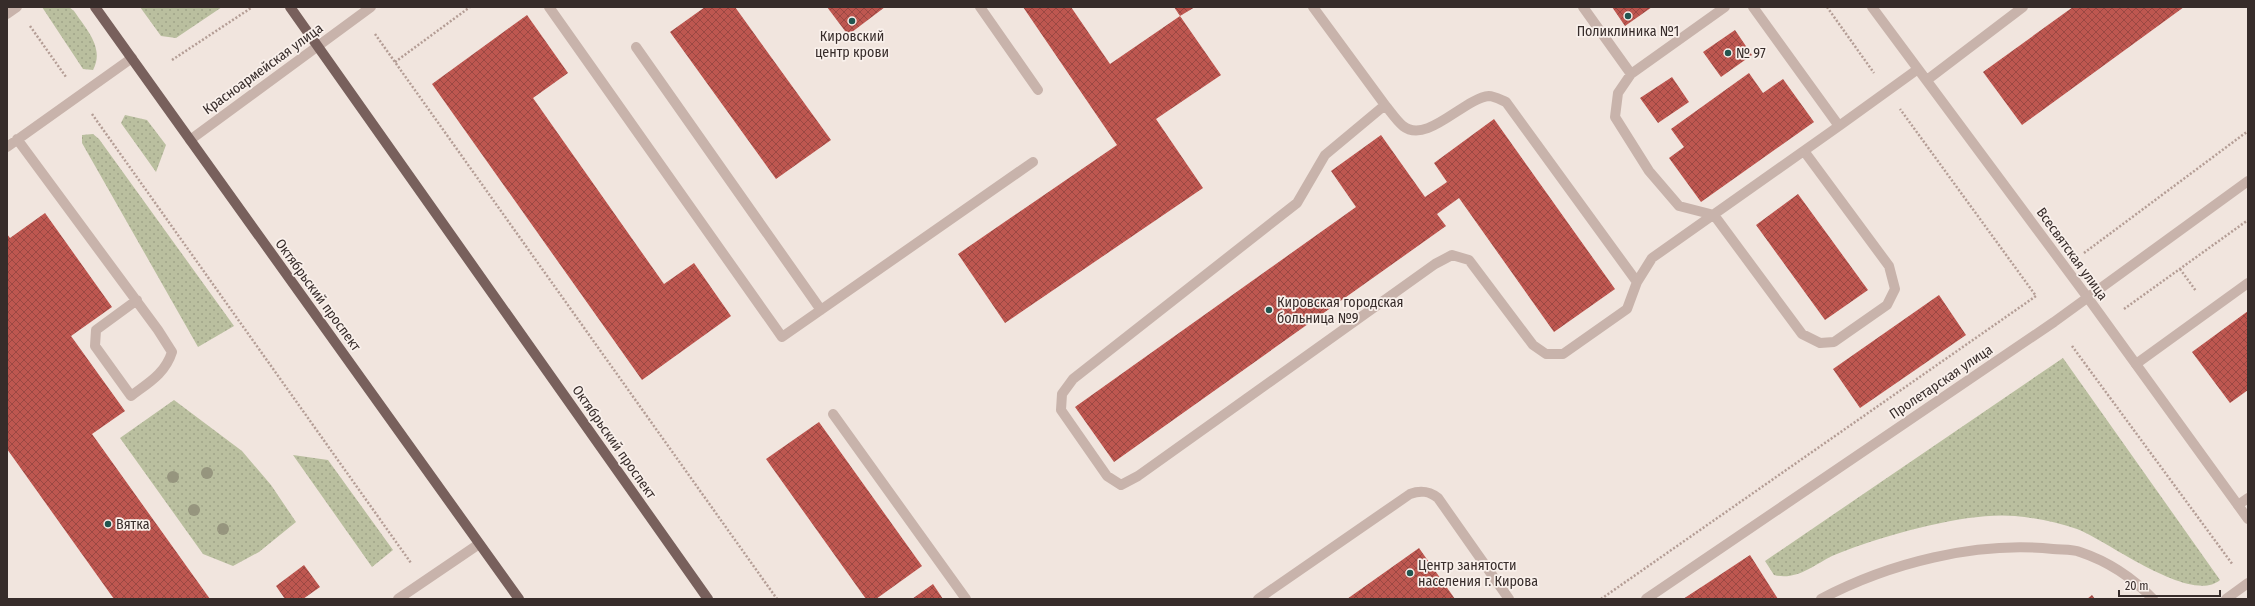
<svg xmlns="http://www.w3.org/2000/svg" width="2255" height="606" viewBox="0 0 2255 606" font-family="'Fira Sans Condensed',sans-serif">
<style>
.grass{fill:url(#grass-dots)}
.building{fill:url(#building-cross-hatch)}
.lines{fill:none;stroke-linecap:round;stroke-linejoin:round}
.path{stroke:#b49d95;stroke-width:2.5;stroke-dasharray:2 2;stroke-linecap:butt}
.service{stroke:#c8b3ab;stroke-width:10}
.minor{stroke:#c8b3ab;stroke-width:10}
.primary{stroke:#78605c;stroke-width:10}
.tree{fill:#96957e}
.poi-dot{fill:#225650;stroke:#f9f0eb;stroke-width:1.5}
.labels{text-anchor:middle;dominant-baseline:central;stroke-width:3.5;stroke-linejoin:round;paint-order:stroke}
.poi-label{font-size:14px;fill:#372c2a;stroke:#f9f0eb;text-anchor:start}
.street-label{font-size:14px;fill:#372c2a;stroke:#f9f0eb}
</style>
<defs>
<pattern id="grass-dots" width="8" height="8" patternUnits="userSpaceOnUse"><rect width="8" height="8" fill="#babf9f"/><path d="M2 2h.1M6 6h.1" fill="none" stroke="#a0a489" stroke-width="1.8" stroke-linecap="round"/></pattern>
<pattern id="building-cross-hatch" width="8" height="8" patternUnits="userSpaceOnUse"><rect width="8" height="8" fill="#be5750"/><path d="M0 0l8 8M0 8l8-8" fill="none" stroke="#9b4843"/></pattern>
</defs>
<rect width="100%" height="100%" fill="#f1e5de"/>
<path class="grass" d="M 42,7 L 69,7 L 74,11 C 86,29 105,48 93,70 L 83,69 Z
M 140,7 L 222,7 L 176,38 L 161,36 Z
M 125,115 L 147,120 L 166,145 L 156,172 L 121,123 Z
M 93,134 L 99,139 L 234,326 L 198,347 L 82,143 L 82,135 Z
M 2063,358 L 2220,580 C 2191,605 2108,541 2077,529 C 2057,522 2036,518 2015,516 C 1970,512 1903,531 1861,545 C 1851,548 1842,552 1832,556 C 1814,565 1796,581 1774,575 L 1765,561 Z
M 174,400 L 242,451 L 271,485 L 296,522 L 259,552 L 233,566 L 203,554 L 120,438 Z
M 293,455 L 328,460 L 393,550 L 372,567 Z"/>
<path class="building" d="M 705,7 L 735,7 L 831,140 L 776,179 L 670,32 Z
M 827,7 L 885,7 L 848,35 Z
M 1023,7 L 1071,7 L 1110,64 L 1180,16 L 1221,75 L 1156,119 L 1203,188 L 1005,323 L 958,254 L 1117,145 Z
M 1174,7 L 1195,7 L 1180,16 Z
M 1612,7 L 1652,7 L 1625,26 Z
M 2073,7 L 2184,7 L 2022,125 L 1983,72 Z
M 527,15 L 568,73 L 533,98 L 664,284 L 694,263 L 731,316 L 642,380 L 432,84 Z
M 1735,30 L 1752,55 L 1721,77 L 1703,52 Z
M 1749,73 L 1763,93 L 1783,79 L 1814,122 L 1701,202 L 1669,158 L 1684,147 L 1671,129 Z
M 1672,77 L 1689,102 L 1658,123 L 1640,98 Z
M 1494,119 L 1615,289 L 1554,332 L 1459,198 L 1437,214 L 1446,226 L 1114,462 L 1075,407 L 1356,207 L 1331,171 L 1381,135 L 1425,197 L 1447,182 L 1434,163 Z
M 1798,194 L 1868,290 L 1825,320 L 1756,225 Z
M 45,213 L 112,307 L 71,336 L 125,411 L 92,434 L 210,599 L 114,599 L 7,449 L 7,234 L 10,238 Z
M 1939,295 L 1966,335 L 1860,408 L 1833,369 Z
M 2248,311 L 2248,390 L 2230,403 L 2192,352 Z
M 819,422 L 922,566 L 876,599 L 866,599 L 766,459 Z
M 1419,548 L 1455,599 L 1347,599 Z
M 1750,555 L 1778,599 L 1683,599 L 1703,586 Z
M 304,565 L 320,587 L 303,599 L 285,599 L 276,586 Z
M 933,584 L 943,599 L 912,599 Z
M 2092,595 L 2095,599 L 2087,599 Z"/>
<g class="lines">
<path class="path" d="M 1827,7 L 1874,73
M 30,26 L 66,77
M 375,34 L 777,599
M 172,60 L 251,8
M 395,62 L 470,7
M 92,114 L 411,563
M 2084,253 L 2248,131
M 2180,269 L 2196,291
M 2124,309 L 2248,220
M 2072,346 L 2233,565
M 1601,599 L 2036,296 L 1900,109"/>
<path class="service" d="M 549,7 L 782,337 L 1033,162
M 980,7 L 1038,90
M 1313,7 L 1385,105 L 1325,155 L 1297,203 L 1073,379 L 1062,394 L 1061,410 L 1107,476 L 1121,485 L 1138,476 L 1435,264 L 1452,255 L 1469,260 L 1533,345 L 1546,354 L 1563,354 L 1627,309 L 1637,282 L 1652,258 L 1839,126
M 1583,7 L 1631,74 L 1725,7
M 1753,7 L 1839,126 L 1918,69
M 1872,7 L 2088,298
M 636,47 L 821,310
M 1631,74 L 1618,93 L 1615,117 L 1649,171 L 1679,206 L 1714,215 L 1802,334 L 1820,343 L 1834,342 L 1887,305 L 1895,289 L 1889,266 L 1804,151
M 1927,80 L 2023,7
M 1385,105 C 1391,112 1396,120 1403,126 C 1427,145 1464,98 1489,96 C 1494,96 1501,100 1506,102 L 1637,282
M 17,139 L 158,330 L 172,352 C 165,374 148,383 131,396 L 95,346 L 96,330 L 137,300
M 7,147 L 132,58
M 2136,364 L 2248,283
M 833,414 L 966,599
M 2238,505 L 2248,498
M 398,599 L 479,544
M 1258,599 L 1410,494 C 1421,490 1429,491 1438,498 L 1509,599
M 1821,599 C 1889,563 1976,541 2053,549 C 2062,550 2072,549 2080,552 C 2110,562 2132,577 2153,599
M 2226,599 L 2248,583"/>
<path class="minor" d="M 7,14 L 17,7
M 190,140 L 371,7
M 2088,298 L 2248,519
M 1646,599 L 2054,322 L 2248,181"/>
<path class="primary" d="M 95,7 L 519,599
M 290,7 L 708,599"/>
</g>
<g class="tree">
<circle cx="207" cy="473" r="6"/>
<circle cx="173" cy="477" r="6"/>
<circle cx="194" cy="510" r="6"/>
<circle cx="223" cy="529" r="6"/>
</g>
<g class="poi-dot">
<circle cx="1628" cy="16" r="4"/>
<circle cx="852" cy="21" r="4"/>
<circle cx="1728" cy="53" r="4"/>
<circle cx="1269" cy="310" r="4"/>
<circle cx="108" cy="524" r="4"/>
<circle cx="1410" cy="573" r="4"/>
</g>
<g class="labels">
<g class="poi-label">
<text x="1628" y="31" text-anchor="middle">Поликлиника №1</text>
<text x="852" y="36" text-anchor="middle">Кировский<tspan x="852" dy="16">центр крови</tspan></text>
<text x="1736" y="53">№ 97</text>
<text x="1277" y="302">Кировская городская<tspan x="1277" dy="16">больница №9</tspan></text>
<text x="116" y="524">Вятка</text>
<text x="1418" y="565">Центр занятости<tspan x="1418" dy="16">населения г. Кирова</tspan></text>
</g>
<g class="street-label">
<text transform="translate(263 69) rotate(-36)">Красноармейская улица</text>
<text transform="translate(2072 254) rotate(54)">Всесвятская улица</text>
<text transform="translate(318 295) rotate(54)">Октябрьский проспект</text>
<text transform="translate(1941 382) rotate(-34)">Пролетарская улица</text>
<text transform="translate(614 442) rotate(55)">Октябрьский проспект</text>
</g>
</g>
<rect width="2255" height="606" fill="none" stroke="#372c2a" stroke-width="16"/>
<path d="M2119 590v6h101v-6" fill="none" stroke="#372c2a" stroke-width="2"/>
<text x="2125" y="590" font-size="12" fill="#372c2a" stroke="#f9f0eb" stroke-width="3" paint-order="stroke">20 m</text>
</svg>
